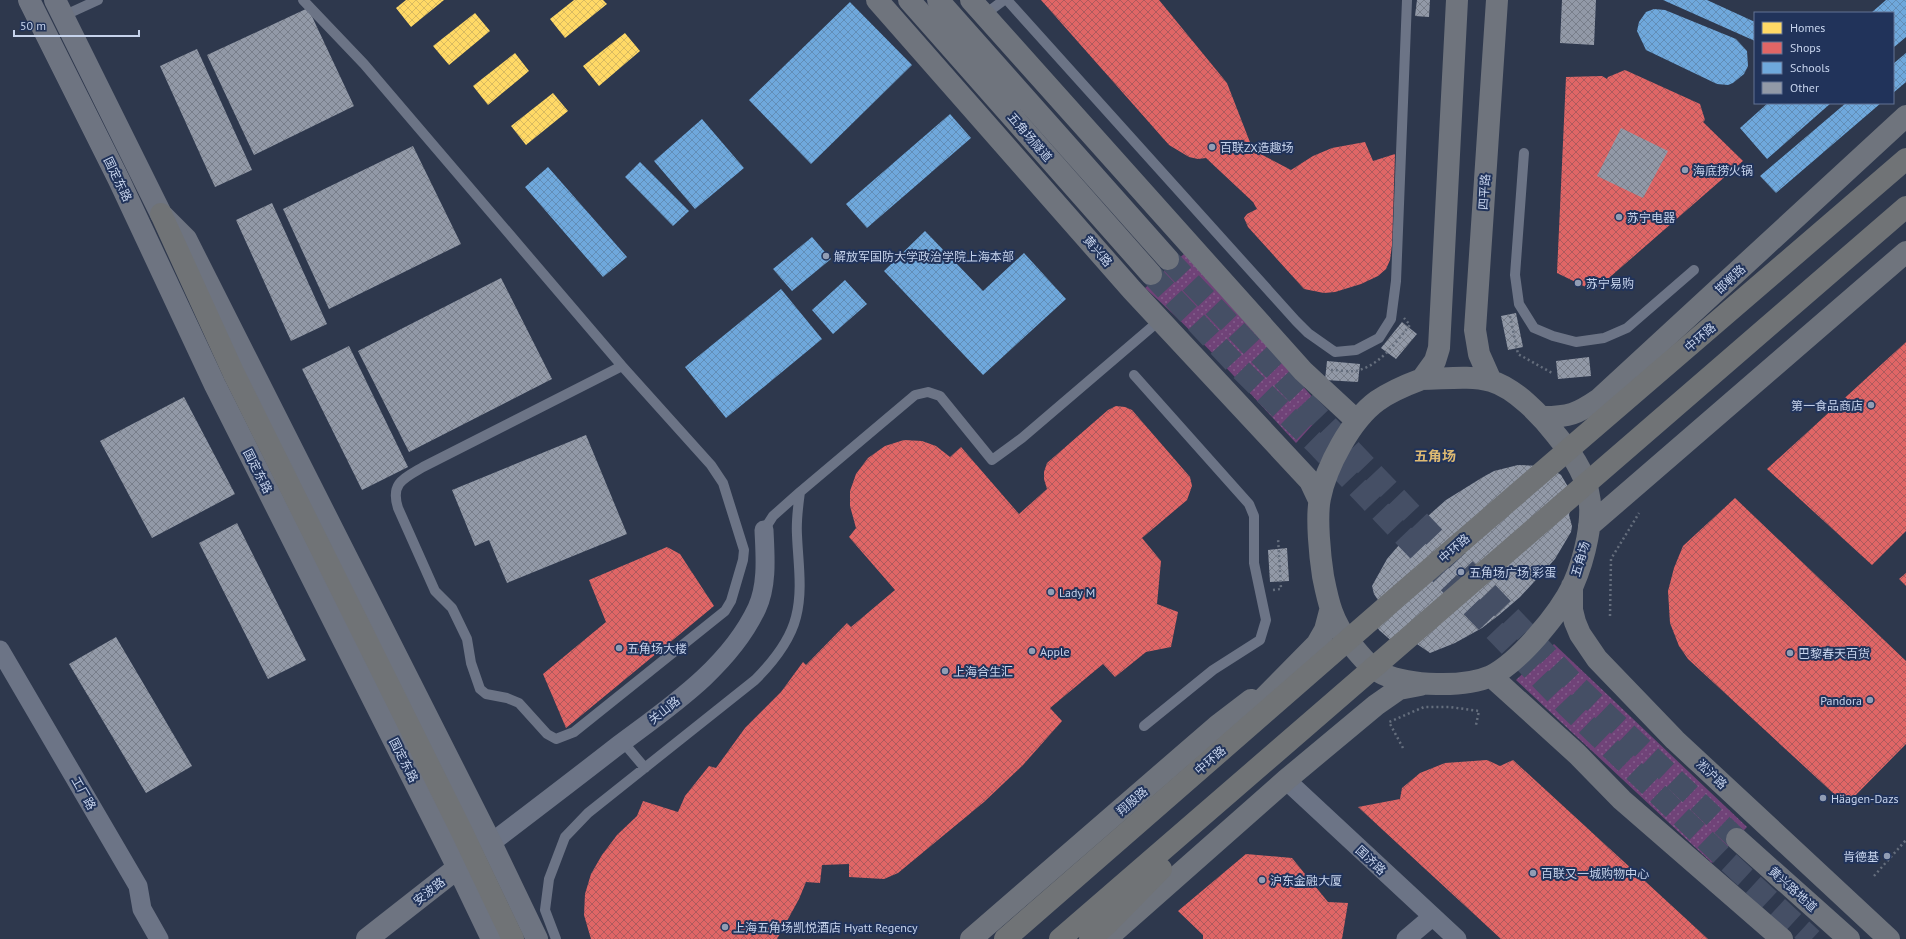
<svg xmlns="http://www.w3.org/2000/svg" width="1906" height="939" viewBox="0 0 1906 939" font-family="'PT Sans','Noto Sans SC',sans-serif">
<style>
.grass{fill:url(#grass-dots)}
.homes{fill:url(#homes-cross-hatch)}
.shops{fill:url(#shops-cross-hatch)}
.schools{fill:url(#schools-cross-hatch)}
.building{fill:url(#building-cross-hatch)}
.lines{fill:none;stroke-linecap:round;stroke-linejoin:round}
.primary-tunnel{stroke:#454f65;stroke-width:22;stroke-dasharray:22 11;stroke-linecap:butt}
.path{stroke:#656e7d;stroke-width:2.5;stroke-dasharray:2 3;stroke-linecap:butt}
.lane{stroke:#6c7486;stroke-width:10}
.street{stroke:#6c7486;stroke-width:19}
.secondary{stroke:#6e7481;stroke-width:22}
.primary{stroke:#6f747d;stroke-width:22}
.highway{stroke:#707376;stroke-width:22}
.poi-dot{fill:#919db4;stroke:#21335a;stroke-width:1.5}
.labels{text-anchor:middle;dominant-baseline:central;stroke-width:4;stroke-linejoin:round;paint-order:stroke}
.street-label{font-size:12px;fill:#c6d3ec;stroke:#21335a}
.poi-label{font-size:12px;fill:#c6d3ec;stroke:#21335a;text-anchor:start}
.quarter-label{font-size:14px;font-weight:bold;fill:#deba72;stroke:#21335a}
</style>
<defs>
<pattern id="grass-dots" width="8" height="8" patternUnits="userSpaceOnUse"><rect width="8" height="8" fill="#704378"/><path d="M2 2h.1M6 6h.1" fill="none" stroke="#835d8b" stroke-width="1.8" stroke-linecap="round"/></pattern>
<pattern id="homes-cross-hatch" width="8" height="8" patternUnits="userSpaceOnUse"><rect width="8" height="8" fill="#ffd966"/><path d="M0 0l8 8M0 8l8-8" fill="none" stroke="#d8ba60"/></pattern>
<pattern id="shops-cross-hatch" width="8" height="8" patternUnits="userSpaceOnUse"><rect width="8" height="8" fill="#e06666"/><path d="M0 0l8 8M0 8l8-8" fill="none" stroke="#ae5a5d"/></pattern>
<pattern id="schools-cross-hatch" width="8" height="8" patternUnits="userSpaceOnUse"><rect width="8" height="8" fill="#6fa8dc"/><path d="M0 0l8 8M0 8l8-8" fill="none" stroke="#628eb7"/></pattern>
<pattern id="building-cross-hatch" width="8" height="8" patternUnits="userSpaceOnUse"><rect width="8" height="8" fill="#9299a7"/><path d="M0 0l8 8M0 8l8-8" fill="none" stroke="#787e8a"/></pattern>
</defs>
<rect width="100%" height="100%" fill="#2e384d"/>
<path class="grass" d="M 1184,254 L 1325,411 L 1296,443 C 1247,390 1199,336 1145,288 Z
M 1554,644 L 1747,827 L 1712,863 L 1516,680 Z"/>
<path class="homes" d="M 406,0 L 444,0 L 411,27 L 396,8 Z
M 574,0 L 603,0 L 607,4 L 565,38 L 550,19 Z
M 475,13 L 490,31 L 449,65 L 433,46 Z
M 625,33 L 640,51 L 599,86 L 583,66 Z
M 515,53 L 529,71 L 488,105 L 473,86 Z
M 553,93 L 568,111 L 526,145 L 511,126 Z
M 693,912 L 772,924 L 776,929 L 777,939 L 674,939 L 678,922 L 684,915 Z"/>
<path class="shops" d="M 1041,0 L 1159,0 L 1227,83 L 1253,150 L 1291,170 L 1313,156 L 1332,148 L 1365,142 L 1373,161 L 1395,154 L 1392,245 L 1390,260 L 1386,269 L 1378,276 L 1361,284 L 1335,292 L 1324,293 L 1304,289 L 1248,227 L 1244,218 L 1247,214 L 1257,209 L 1253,202 L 1206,158 L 1198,159 L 1189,157 L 1169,145 Z
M 1625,70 L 1700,104 L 1705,120 L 1703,122 L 1743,161 L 1594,291 L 1557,273 L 1566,77 L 1602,76 L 1607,79 L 1608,77 Z
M 1906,342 L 1906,531 L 1872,565 L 1767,469 Z
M 1116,406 L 1125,407 L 1132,410 L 1190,477 L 1192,486 L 1187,500 L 1142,538 L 1161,561 L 1157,604 L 1178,612 L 1171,647 L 1146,652 L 1115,677 L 1103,664 L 1050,708 L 1062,721 L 1023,765 L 984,802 L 898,873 L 884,879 L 849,877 L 849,864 L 822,865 L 820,883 L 806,882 L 799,899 L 777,939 L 591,939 L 584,915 L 585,894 L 591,874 L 602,855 L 617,835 L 637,816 L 643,801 L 678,812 L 685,796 L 709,766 L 716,768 L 745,728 L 781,692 L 803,662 L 806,665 L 847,623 L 851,627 L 895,590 L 849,537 L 856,528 L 850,506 L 850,491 L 856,474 L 868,458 L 885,446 L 904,440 L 922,441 L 936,446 L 950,457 L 961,447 L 1019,514 L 1047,489 L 1044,479 L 1044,472 L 1047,463 L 1108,410 Z
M 1735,498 L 1906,661 L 1906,744 L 1846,805 L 1688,659 L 1679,646 L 1670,623 L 1668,591 L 1674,568 L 1683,546 Z
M 667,547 L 680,554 L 714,606 L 566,728 L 543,674 L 606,622 L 589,580 Z
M 1906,573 L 1906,586 L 1899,579 Z
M 1487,760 L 1500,766 L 1513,760 L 1708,939 L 1501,939 L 1358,807 L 1400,799 L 1402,788 L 1420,773 L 1445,763 Z
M 1246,854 L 1292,858 L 1328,902 L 1348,903 L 1342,939 L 1203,939 L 1203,935 L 1178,911 Z"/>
<path class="schools" d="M 1663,0 L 1707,0 L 1755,22 L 1755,41 Z
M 1886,0 L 1906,0 L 1906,37 L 1893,48 L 1893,13 L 1871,13 Z
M 850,2 L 912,65 L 811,164 L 749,100 Z
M 1654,9 L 1665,10 L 1736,39 L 1747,51 L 1748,66 L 1744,74 L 1733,83 L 1728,85 L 1717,84 L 1646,50 L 1637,31 L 1639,22 L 1646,12 Z
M 1906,53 L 1906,82 L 1893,93 L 1893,64 Z
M 1768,103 L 1831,103 L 1767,159 L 1740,128 Z
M 1846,103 L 1881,103 L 1776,193 L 1760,176 Z
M 950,114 L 971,138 L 867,228 L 846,204 Z
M 702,119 L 744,168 L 695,209 L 654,161 Z
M 640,162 L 689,211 L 673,226 L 625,177 Z
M 548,167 L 627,257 L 603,277 L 525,187 Z
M 925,231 L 983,291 L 1024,253 L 1066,299 L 983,375 L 884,271 Z
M 812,237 L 831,259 L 792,291 L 773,269 Z
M 845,280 L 867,304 L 833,334 L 812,310 Z
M 781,289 L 822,339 L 726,418 L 685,367 Z"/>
<path class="building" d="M 1417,0 L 1430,0 L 1429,17 L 1415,16 Z
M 1562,0 L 1596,0 L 1594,45 L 1560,43 Z
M 308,8 L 354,106 L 254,155 L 207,55 Z
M 197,49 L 252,170 L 215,187 L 160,66 Z
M 1621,128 L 1668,151 L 1643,198 L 1597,176 Z
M 413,146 L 461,244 L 329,309 L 283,209 Z
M 272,203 L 327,324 L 291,341 L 236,220 Z
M 501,278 L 552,379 L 409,452 L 358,351 Z
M 1516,313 L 1523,347 L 1508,350 L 1501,316 Z
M 1402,322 L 1417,334 L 1396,359 L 1381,348 Z
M 349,346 L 408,467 L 362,490 L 302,369 Z
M 1589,357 L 1591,376 L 1558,379 L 1556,361 Z
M 1327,361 L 1360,364 L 1358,382 L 1325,380 Z
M 184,397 L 235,494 L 152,538 L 100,441 Z
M 586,435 L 627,534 L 507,583 L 489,540 L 475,546 L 452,490 Z
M 1518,465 L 1540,466 L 1555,471 L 1561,475 L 1570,490 L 1572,503 L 1569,515 L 1572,526 L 1571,532 L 1555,559 L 1520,597 L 1499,615 L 1482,628 L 1455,643 L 1430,653 L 1417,644 L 1395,644 L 1379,630 L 1375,622 L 1378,600 L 1374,594 L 1372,586 L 1387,559 L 1411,531 L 1446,500 L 1483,477 L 1494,471 Z
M 237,523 L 306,660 L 268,679 L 199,543 Z
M 1287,548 L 1289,581 L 1270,582 L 1268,550 Z
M 116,637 L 192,766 L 146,793 L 69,664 Z"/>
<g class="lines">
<path class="primary-tunnel" d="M 1168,259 L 1574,683 L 1737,839
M 1151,274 L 1240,369 L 1315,443 L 1566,705 L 1721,855 L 1812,939"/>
<path class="path" d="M 1510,316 L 1518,354 L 1552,373
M 1331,370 C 1339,370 1349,372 1356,371 C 1381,365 1395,343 1410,325 L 1404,318
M 1273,590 L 1281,589 L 1278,538
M 1610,616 L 1611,559 L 1639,513
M 1403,748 L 1389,722 L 1424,707 L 1450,707 L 1479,711 L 1476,725
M 1874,876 L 1906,840"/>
<path class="lane" d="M 303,0 L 364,64 L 622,366 L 711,465 L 723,483 L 744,550 L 743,560 L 731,601 L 725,611 L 574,732 L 556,739 L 547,734 L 519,703 L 507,698 L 486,694 L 480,689 L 471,663 L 467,639 L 452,608 L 435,591 L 398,508 C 390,483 404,478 423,467 L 622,366
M 1007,0 L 1296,321 L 1308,333 L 1335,352 L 1356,350 L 1379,338 L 1391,319 L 1396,281 L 1407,0
M 984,15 L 1004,0
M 63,16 L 98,0
M 1524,153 L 1515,275 L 1519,304 L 1534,328 L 1553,336 L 1576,342 L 1604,338 L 1627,328 L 1694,270
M 1134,375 L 1249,504 L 1254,516 L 1254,563 L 1266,620 L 1260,640 L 1213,670 L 1144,726
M 764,530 L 773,516 L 800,492
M 623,742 L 645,768
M 556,939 L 545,910 L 549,879 L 565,837 L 588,813 L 755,680 C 772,663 790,641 796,617 C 803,590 798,562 797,535 C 796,520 798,507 800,492 L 915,395 L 928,392 L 940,396 L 992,460 L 1022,438 L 1160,320"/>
<path class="street" d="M 0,650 L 138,886 L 142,909 L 159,939
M 1286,780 L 1457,939
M 491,843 C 533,811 575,779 616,747 C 668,708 729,668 757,608 C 768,584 765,554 764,530
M 1406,939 L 1432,917"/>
<path class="secondary" d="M 29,0 L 119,180 L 215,385 L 458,868 L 492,939
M 55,0 L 161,214 L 186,239 L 491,843 L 537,939
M 367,939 L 469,859"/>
<path class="primary" d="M 877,0 L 1132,290 L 1310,481 L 1319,500
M 909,0 L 1151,274
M 938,0 L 1168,259
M 971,0 L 1303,371 L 1357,421
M 1422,379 C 1444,379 1470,375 1491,381 C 1515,388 1542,416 1557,436 C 1571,453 1583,470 1588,491 C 1595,518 1584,560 1573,585 C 1559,614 1519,662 1491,676 C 1464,688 1409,686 1383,674 C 1370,668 1359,654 1350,643 C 1332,622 1328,601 1323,576 C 1320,557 1316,517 1320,498 C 1326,467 1351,420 1377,401 C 1391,391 1406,385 1422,379 Z
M 1422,379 L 1435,361 L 1439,348 L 1457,0
M 1491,381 L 1479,354 L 1475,330 L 1497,0
M 1543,417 C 1569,417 1577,414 1599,399 L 1906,116
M 1589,526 L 1906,252
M 1572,586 L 1572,610 L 1575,622 L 1580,634 L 1597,659 L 1675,740 L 1889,939
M 1491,676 L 1577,754 L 1622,800 L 1782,939
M 1242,720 L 1317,644 L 1325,630 L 1330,611
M 1737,839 L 1849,939
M 971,939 L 1217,726 L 1251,700
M 1106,939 L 1286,780 L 1376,705 L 1399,689 L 1420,685"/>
<path class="highway" d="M 161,214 L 234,374 L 461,830 L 513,939
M 1005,939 L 1403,592 L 1906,159
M 1060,939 L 1906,207
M 1090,939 L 1107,924 L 1161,869"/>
</g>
<g class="poi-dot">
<circle cx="1212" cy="147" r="4"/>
<circle cx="1685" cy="170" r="4"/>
<circle cx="1619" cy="217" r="4"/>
<circle cx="826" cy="256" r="4"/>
<circle cx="1578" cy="283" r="4"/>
<circle cx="1871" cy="405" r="4"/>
<circle cx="1461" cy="572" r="4"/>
<circle cx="1051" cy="592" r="4"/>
<circle cx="619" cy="648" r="4"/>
<circle cx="1032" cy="651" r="4"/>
<circle cx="1790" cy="653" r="4"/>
<circle cx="945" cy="671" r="4"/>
<circle cx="1870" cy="700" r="4"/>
<circle cx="1823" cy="798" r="4"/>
<circle cx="1887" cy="856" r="4"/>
<circle cx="1533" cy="873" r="4"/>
<circle cx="1262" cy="880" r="4"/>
<circle cx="725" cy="927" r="4"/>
</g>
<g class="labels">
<g class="street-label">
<text transform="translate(1030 137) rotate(49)">五角场隧道</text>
<text transform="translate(118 179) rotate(64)">国定东路</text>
<text transform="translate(1484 192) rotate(-86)">四平路</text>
<text transform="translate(1098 251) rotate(49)">黄兴路</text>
<text transform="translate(1730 279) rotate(-43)">邯郸路</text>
<text transform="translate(1700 337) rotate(-41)">中环路</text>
<text transform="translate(258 471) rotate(63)">国定东路</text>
<text transform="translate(1454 548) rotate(-41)">中环路</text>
<text transform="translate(1580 559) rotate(-74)">五角场</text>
<text transform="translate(664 710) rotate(-39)">关山路</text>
<text transform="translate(404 760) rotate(63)">国定东路</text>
<text transform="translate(1210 760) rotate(-41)">中环路</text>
<text transform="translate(1712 774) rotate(43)">淞沪路</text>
<text transform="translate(84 793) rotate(60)">工厂路</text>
<text transform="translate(1132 801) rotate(-41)">翔殷路</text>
<text transform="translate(1371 860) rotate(43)">国济路</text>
<text transform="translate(1793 889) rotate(42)">黄兴路地道</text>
<text transform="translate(429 891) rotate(-38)">安波路</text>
</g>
<g class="poi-label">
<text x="1220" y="147">百联ZX造趣场</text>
<text x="1693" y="170">海底捞火锅</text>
<text x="1627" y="217">苏宁电器</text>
<text x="834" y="256">解放军国防大学政治学院上海本部</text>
<text x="1586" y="283">苏宁易购</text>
<text x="1863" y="405" text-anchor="end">第一食品商店</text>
<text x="1469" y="572">五角场广场 彩蛋</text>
<text x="1059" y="592">Lady M</text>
<text x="627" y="648">五角场大楼</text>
<text x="1040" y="651">Apple</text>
<text x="1798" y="653">巴黎春天百货</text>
<text x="953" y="671">上海合生汇</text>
<text x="1862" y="700" text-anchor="end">Pandora</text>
<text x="1831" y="798">Häagen-Dazs</text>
<text x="1879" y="856" text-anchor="end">肯德基</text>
<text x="1541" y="873">百联又一城购物中心</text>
<text x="1270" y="880">沪东金融大厦</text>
<text x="733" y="927">上海五角场凯悦酒店 Hyatt Regency</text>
</g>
<g class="quarter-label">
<text x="1435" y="456">五角场</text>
</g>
</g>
<rect x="1754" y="12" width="140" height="92" fill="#21335a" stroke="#637394"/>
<rect x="1762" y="22" width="20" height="12" fill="#ffd966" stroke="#637394"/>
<text x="1790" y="32" font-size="12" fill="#c6d3ec">Homes</text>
<rect x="1762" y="42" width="20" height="12" fill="#e06666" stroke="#637394"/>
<text x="1790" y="52" font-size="12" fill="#c6d3ec">Shops</text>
<rect x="1762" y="62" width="20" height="12" fill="#6fa8dc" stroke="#637394"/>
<text x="1790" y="72" font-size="12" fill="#c6d3ec">Schools</text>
<rect x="1762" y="82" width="20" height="12" fill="#9299a7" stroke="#637394"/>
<text x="1790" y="92" font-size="12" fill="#c6d3ec">Other</text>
<path d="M14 30v6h125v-6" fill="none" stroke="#c6d3ec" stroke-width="2"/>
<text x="20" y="30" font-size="12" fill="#c6d3ec" stroke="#21335a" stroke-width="3" paint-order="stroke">50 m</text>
</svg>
